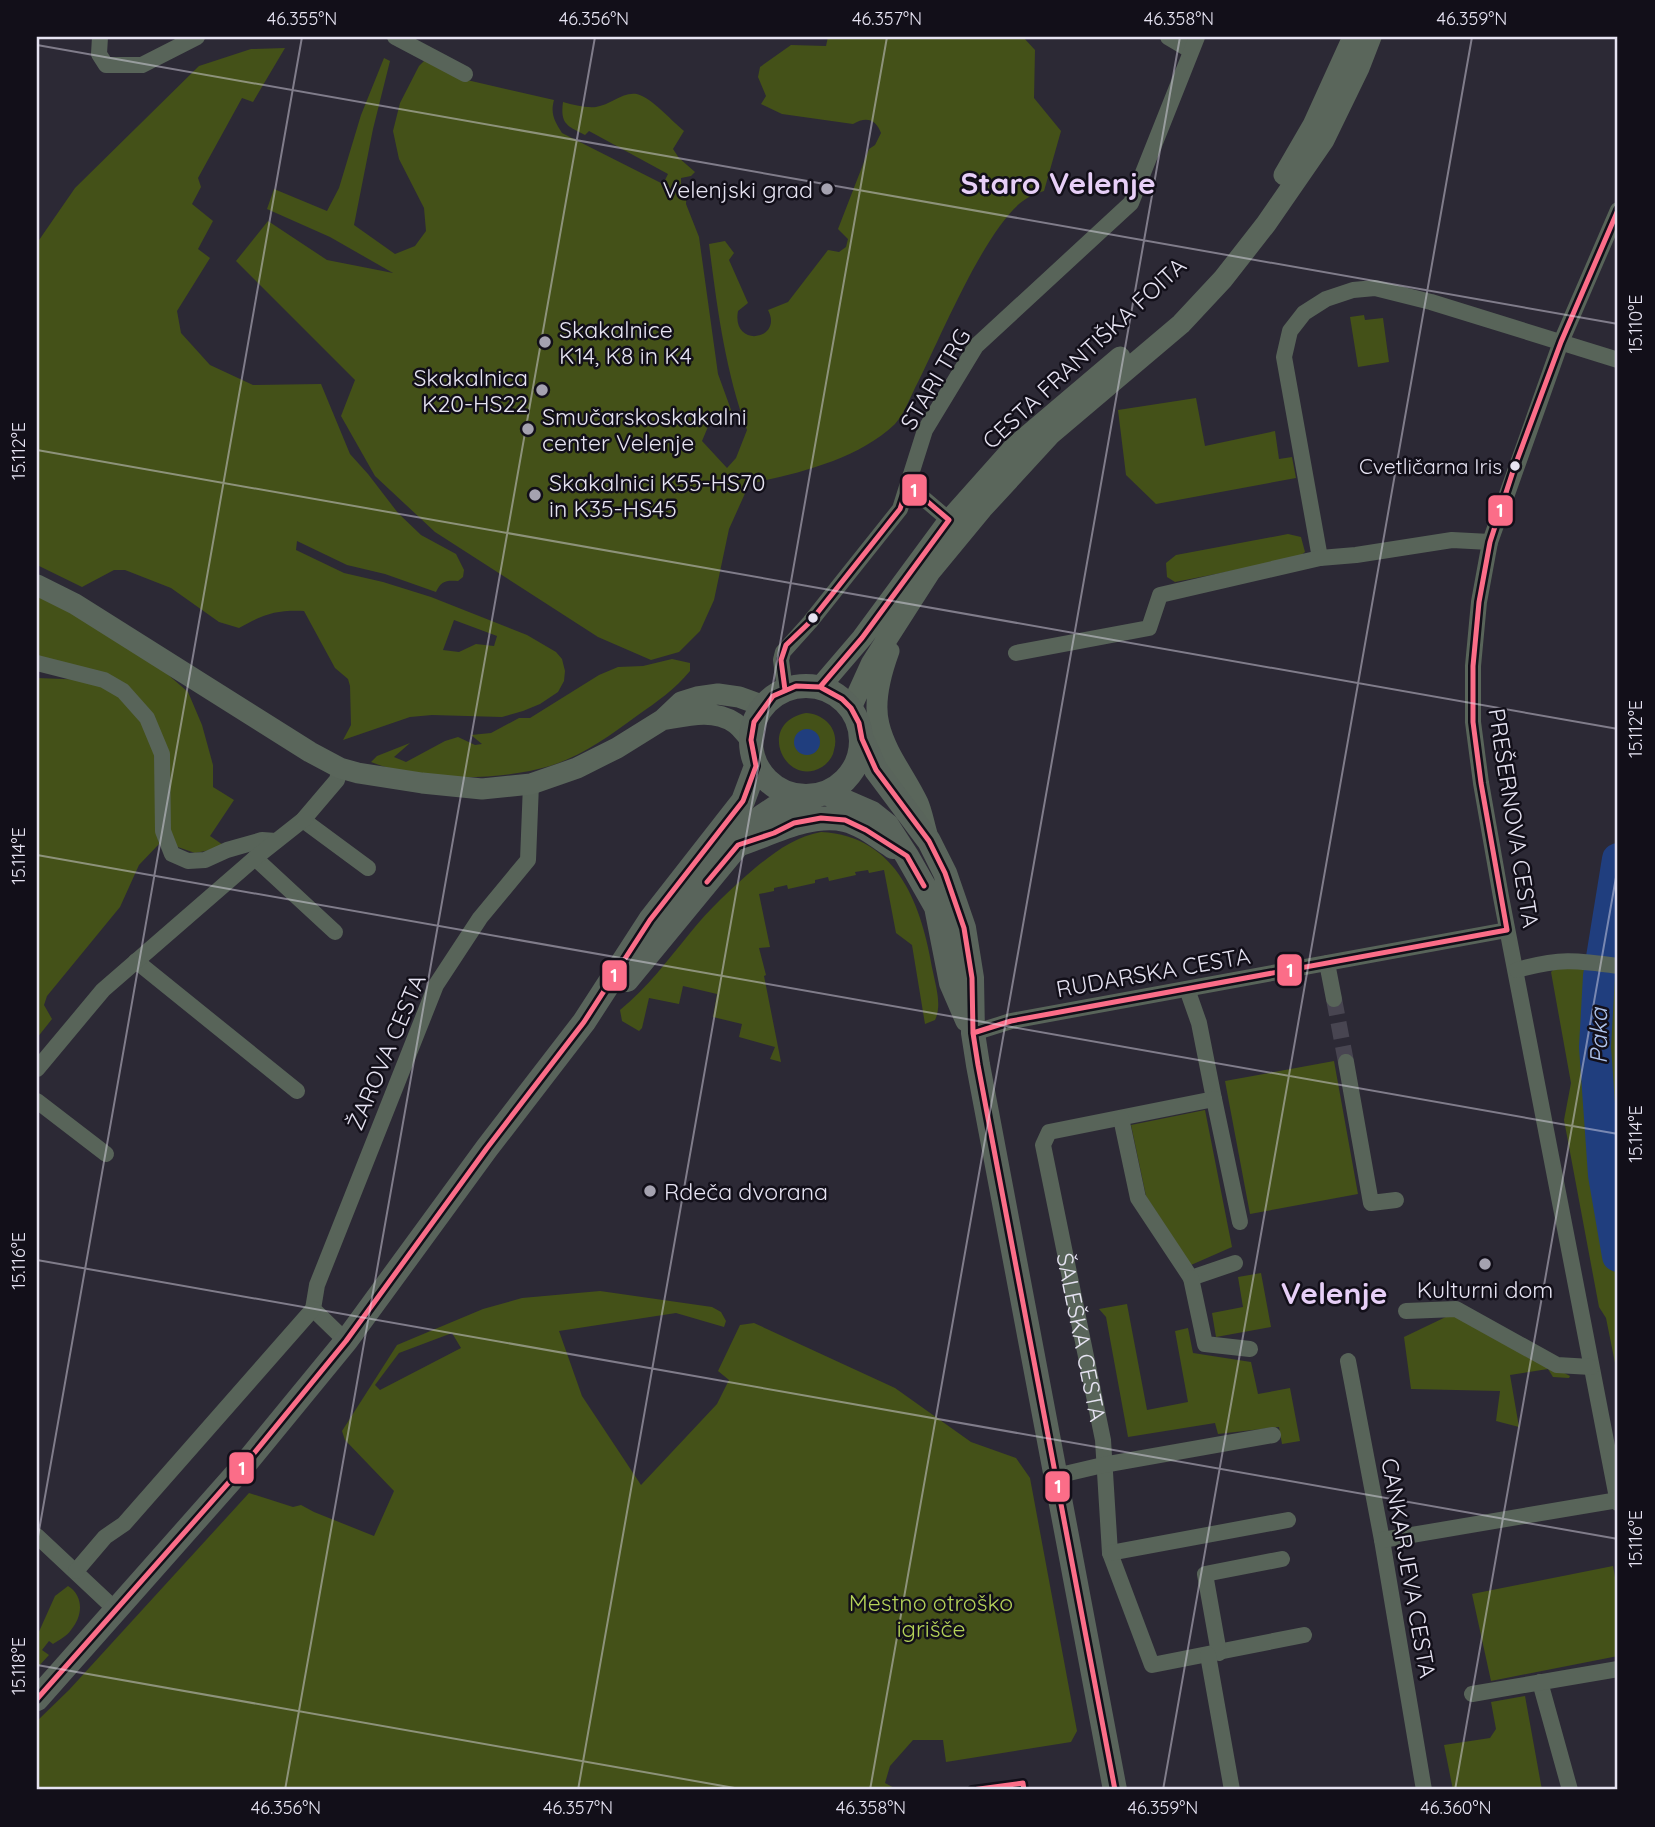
<svg xmlns="http://www.w3.org/2000/svg" width="1655" height="1827" viewBox="0 0 1655 1827" font-family="Quicksand,sans-serif">
<style>
.green{fill:#445118;fill-rule:evenodd}
.water{fill:#203e7e}
.lines{fill:none;stroke-linecap:round;stroke-linejoin:round}
.river{stroke:#203e7e;stroke-width:32}
.street-tunnel{stroke:#484551;stroke-width:16;stroke-dasharray:16 8;stroke-linecap:butt}
.street{stroke:#586459;stroke-width:16}
.secondary{stroke:#5a665b;stroke-width:21}
.primary{stroke:#59645b;stroke-width:24}
.bus-1-casing{stroke:#120f19;stroke-width:10}
.bus-1{stroke:#fb6d88;stroke-width:5}
.ticks{fill:none;stroke:#e6e3f2;stroke-width:2;stroke-opacity:0.45}
.poi-dot{fill:#a5a2b0;stroke:#120f19;stroke-width:2.5}
.bus-dot{fill:#e6e3f2;stroke:#120f19;stroke-width:2.5}
.labels{text-anchor:middle;dominant-baseline:central;stroke-width:5;stroke-linejoin:round;paint-order:stroke}
.bus-label{font-size:21px;fill:#e6e3f2;stroke:#120f19;text-anchor:end}
.poi-label{font-size:23px;fill:#e6e3f2;stroke:#120f19;text-anchor:start}
.street-label{font-size:23px;fill:#e6e3f2;stroke:#120f19}
.park-label{font-size:23px;fill:#b5d359;stroke:#120f19}
.water-label{font-size:24px;font-style:italic;fill:#afc4ec;stroke:#120f19}
.district-label{font-size:30px;font-weight:bold;fill:#e7cff7;stroke:#120f19}
.line-badge{stroke:#120f19;stroke-width:2.5}
.badge-label{font-size:19px;text-anchor:middle;font-weight:bold;fill:#fff}
.neatline{fill:none;stroke:#e6e3f2;stroke-width:2.5}
.ticks-label{font-size:18px;text-anchor:middle;fill:#e6e3f2}
</style>
<rect width="100%" height="100%" fill="#2c2935"/>
<path class="green" d="M 828,37 L 1023,37 L 1035,50 L 1034,98 L 1061,131 L 1044,191 C 1039,193 1033,194 1029,197 C 989,218 940,339 918,382 C 911,395 905,413 895,424 C 856,461 795,474 744,485 L 747,489 L 729,529 L 714,600 L 700,631 L 679,652 L 651,660 L 598,637 L 435,532 L 375,476 L 341,416 L 355,380 L 236,261 L 268,221 L 327,260 L 393,273 L 330,237 L 267,209 L 274,189 L 327,211 L 339,188 L 361,115 L 384,58 L 390,61 L 373,129 L 354,225 L 395,254 L 415,246 L 426,231 L 424,208 L 399,159 L 393,131 L 400,103 L 419,66 L 426,59 L 467,80 L 554,100 C 550,114 555,122 562,133 L 663,184 L 668,174 L 589,131 L 585,135 C 567,126 560,124 563,102 C 574,105 585,108 596,107 C 612,105 626,88 642,96 C 655,102 672,121 684,131 L 673,149 L 679,158 L 695,172 L 691,176 L 681,178 L 681,187 L 687,189 L 686,204 L 699,237 L 718,374 L 734,418 L 727,424 L 713,415 L 702,441 L 727,468 L 736,458 L 747,430 C 725,370 717,307 709,244 L 725,241 L 734,253 L 729,260 L 748,303 L 738,311 C 731,349 784,340 768,310 L 788,302 L 828,250 L 839,252 L 846,247 L 848,239 L 838,229 L 869,149 L 875,145 L 881,133 C 876,119 866,116 853,124 L 782,114 L 761,104 L 766,96 L 758,77 L 760,67 L 791,45 L 826,46 Z
M 285,48 L 253,102 L 242,98 L 198,178 L 201,187 L 192,204 L 213,221 L 198,249 L 210,258 L 177,311 L 181,333 L 210,365 L 253,385 L 321,384 L 350,454 L 368,474 L 398,513 L 421,535 L 456,554 L 464,570 L 463,577 L 458,581 C 446,580 441,581 436,592 L 385,574 L 347,565 L 297,541 L 296,550 L 344,573 L 383,582 L 431,597 L 527,635 L 556,652 L 562,659 L 565,671 L 564,681 L 558,692 L 540,704 L 523,711 L 502,717 L 432,715 L 410,717 L 343,740 L 351,725 L 350,686 L 348,679 L 335,668 L 304,611 C 276,610 264,614 239,628 L 219,622 L 171,588 L 125,570 L 114,570 L 82,587 L 37,565 L 37,243 L 75,188 L 199,66 L 251,49 ZM 454,620 L 497,636 L 494,646 L 476,644 L 459,652 L 443,650 Z
M 1364,315 L 1365,320 L 1383,318 L 1389,362 L 1358,367 L 1350,317 Z
M 1196,398 L 1205,446 L 1275,431 L 1279,459 L 1292,457 L 1296,478 L 1156,504 L 1126,475 L 1118,410 Z
M 1288,534 L 1301,537 L 1305,552 L 1297,558 L 1175,582 L 1167,577 L 1166,563 L 1176,555 Z
M 37,592 L 158,666 L 188,692 L 202,725 L 213,765 L 213,787 L 234,800 L 210,836 L 226,847 L 195,853 L 172,845 L 169,834 L 169,767 L 117,679 L 37,665 Z
M 672,659 L 690,663 L 690,671 C 675,689 657,702 638,715 C 611,735 582,756 550,766 C 498,781 422,782 371,762 L 377,756 L 410,743 L 394,757 L 406,762 L 445,741 L 458,737 L 475,745 L 482,744 L 471,735 L 491,733 L 519,718 L 530,718 L 599,675 L 618,667 L 643,666 Z
M 37,678 L 89,680 L 121,696 L 144,725 L 154,747 L 159,844 L 139,865 L 120,907 L 47,996 L 44,1005 L 52,1019 L 37,1038 Z
M 806,713 C 825,714 840,730 834,750 C 833,757 828,763 822,767 C 785,789 755,723 806,713 Z
M 821,832 C 899,836 922,907 933,972 C 936,987 942,1006 935,1020 L 925,1024 L 912,945 L 896,933 L 884,870 L 869,873 L 868,870 L 855,872 L 856,875 L 829,881 L 828,877 L 815,880 L 815,883 L 788,889 L 787,885 L 774,888 L 774,891 L 759,894 L 770,947 L 759,948 L 766,975 L 764,976 L 781,1062 L 770,1059 L 775,1047 L 739,1037 L 742,1024 L 713,1017 L 717,994 L 683,986 L 679,1004 L 649,998 L 642,1028 L 639,1031 L 622,1021 L 620,1010 C 648,987 667,961 690,933 C 709,909 732,888 755,868 C 776,851 795,837 821,832 Z
M 1557,966 L 1591,967 L 1586,1035 L 1591,1124 L 1618,1284 L 1618,1378 L 1606,1318 L 1599,1307 L 1564,1120 L 1571,1083 L 1551,972 Z
M 1608,970 L 1618,971 L 1618,1233 C 1596,1148 1606,1056 1608,970 Z
M 1334,1061 L 1358,1194 L 1250,1214 L 1225,1081 Z
M 1205,1110 L 1232,1247 L 1191,1265 L 1146,1196 L 1131,1125 Z
M 1261,1273 L 1271,1327 L 1216,1337 L 1212,1313 L 1243,1307 L 1238,1277 Z
M 600,1291 L 712,1307 L 721,1312 L 726,1321 L 724,1327 L 676,1313 L 559,1331 L 582,1396 L 641,1485 L 717,1404 L 729,1380 L 718,1371 L 740,1325 L 754,1323 L 895,1388 L 971,1442 L 1016,1458 L 1030,1478 L 1077,1731 L 1071,1742 L 946,1762 L 943,1740 L 913,1740 L 890,1766 L 885,1783 L 898,1790 L 37,1790 L 37,1721 L 69,1690 L 249,1493 L 293,1507 L 301,1505 L 314,1512 L 374,1536 L 394,1491 L 345,1440 L 342,1431 L 397,1345 L 483,1309 L 522,1298 ZM 452,1333 L 461,1348 L 380,1390 L 375,1385 L 399,1353 Z
M 1127,1304 L 1147,1410 L 1188,1402 L 1175,1331 L 1188,1328 L 1193,1353 L 1251,1362 L 1258,1394 L 1290,1388 L 1300,1441 L 1282,1444 L 1279,1427 L 1218,1434 L 1215,1423 L 1128,1437 L 1106,1317 L 1099,1309 Z
M 1452,1314 L 1570,1376 L 1569,1378 L 1553,1377 L 1548,1369 L 1510,1375 L 1519,1427 L 1496,1421 L 1500,1391 L 1411,1389 L 1404,1337 Z
M 1613,1566 L 1618,1594 L 1618,1656 L 1491,1681 L 1472,1594 Z
M 68,1586 C 84,1596 83,1616 71,1630 C 67,1636 59,1640 53,1644 L 49,1641 L 42,1650 L 49,1655 L 37,1668 L 37,1636 L 55,1596 Z
M 1525,1696 L 1542,1790 L 1453,1790 L 1444,1745 L 1490,1738 L 1496,1729 L 1491,1702 Z"/>
<path class="water" d="M794 742a13 13 0 1 1 26 0a13 13 0 1 1-26 0Z"/>
<g class="lines">
<path class="river" d="M 1618,859 L 1599,976 L 1595,1047 L 1604,1175 L 1618,1256"/>
<path class="street-tunnel" d="M 1334,999 L 1346,1062"/>
<g class="street">
<path d="M 100,37 L 99,54 L 106,65 L 142,65 L 197,37"/>
<path d="M 395,37 L 465,74"/>
<path d="M 1168,37 L 1190,50"/>
<path d="M 1618,210 L 1561,342 L 1490,542 L 1479,602 L 1473,666 L 1473,722 L 1481,783 L 1501,897 L 1618,1503"/>
<path d="M 908,485 L 949,520"/>
<path d="M 1320,558 L 1284,357 L 1290,331 L 1304,313 L 1326,299 L 1353,290 L 1375,288 L 1431,302 L 1618,360"/>
<path d="M 1016,653 L 1149,628 L 1160,595 L 1320,558 L 1356,555 L 1452,540 L 1490,542"/>
<path d="M 37,663 L 104,680 L 123,691 L 147,718 L 162,754 L 163,831 L 172,854 L 188,861 L 205,860 L 227,850 L 262,840 L 276,841"/>
<path d="M 785,690 L 781,660 L 783,652 L 810,622 L 900,509 L 925,430 L 976,346 L 1131,203 L 1197,37"/>
<path d="M 303,820 L 368,868"/>
<path d="M 255,858 L 335,932"/>
<path d="M 136,961 L 297,1091"/>
<path d="M 1327,963 L 1334,999"/>
<path d="M 1517,970 C 1559,958 1576,960 1618,966"/>
<path id="s1" d="M 1187,989 L 1199,1023 L 1214,1099 L 1049,1132 L 1043,1145 L 1103,1440 L 1110,1553 L 1152,1665 L 1304,1635"/>
<path d="M 973,1033 L 1011,1021 L 1507,930"/>
<path d="M 1346,1062 L 1371,1203 L 1396,1200"/>
<path d="M 37,1069 L 103,990 L 255,858 L 303,820 L 337,780 L 340,768"/>
<path d="M 1214,1099 L 1240,1222"/>
<path d="M 37,1101 L 106,1154"/>
<path d="M 1121,1118 L 1138,1198 L 1191,1278 L 1235,1263"/>
<path d="M 1191,1278 L 1205,1344 L 1250,1349"/>
<path d="M 1406,1311 L 1456,1309 L 1557,1365 L 1591,1367"/>
<path d="M 346,1341 L 313,1309 L 317,1285 L 436,985 L 480,918 L 528,860 L 531,784"/>
<path d="M 1348,1361 L 1382,1540 L 1424,1790"/>
<path d="M 1056,1476 L 1103,1465 L 1273,1435"/>
<path d="M 37,1536 L 117,1611"/>
<path d="M 1382,1540 L 1618,1500"/>
<path d="M 1110,1553 L 1288,1520"/>
<path d="M 76,1571 L 105,1537 L 124,1524 L 313,1309"/>
<path d="M 1219,1653 L 1205,1574 L 1282,1559"/>
<path d="M 1208,1655 L 1232,1790"/>
<path d="M 1540,1682 L 1570,1790"/>
<path d="M 1472,1694 L 1618,1669"/>
</g>
<path class="secondary" d="M 1284,175 L 1313,125 L 1353,37
M 37,585 L 75,604 L 310,752 L 340,768 L 358,773 L 422,783 L 482,789 L 531,784 L 577,768 L 617,748 L 662,720 L 681,702 L 697,697 L 718,694 L 739,697 L 764,706
M 889,651 C 881,673 873,702 879,725 C 886,754 906,777 918,803 C 922,812 924,824 927,834
M 820,687 L 862,638 L 949,520 L 1014,447 L 1120,357
M 851,708 L 871,664 L 930,572 L 982,509 L 1051,434 L 1181,324 L 1223,279 L 1266,224 L 1324,140 L 1359,68 L 1371,37
M 662,720 C 686,716 713,708 735,723 C 741,727 746,735 751,740"/>
<path class="primary" d="M751 741a55 55 0 1 1 110 0a55 55 0 1 1-110 0Z
M 862,739 L 876,770 L 929,841 L 945,873 L 964,928 L 972,978 L 973,1033 L 978,1065 L 1115,1790
M 826,793 L 872,813 L 887,825 L 907,856 L 936,907 L 951,983 L 967,1020
M 738,845 C 771,834 810,812 845,820 C 862,824 878,837 893,847
M 627,980 L 761,817 L 782,803 L 806,797
M 37,1699 L 246,1463 L 346,1341 L 487,1148 L 584,1022 L 650,920 L 743,801 L 756,766"/>
<defs>
<path id="bus-1" d="M 785,690 L 781,660 L 786,645 L 810,622 L 900,509 L 908,485 L 949,520 L 862,638 L 820,687
M 707,882 L 738,845 L 774,833 L 794,823 L 821,818 L 845,820 L 866,830 L 907,856 L 924,886
M 973,1033 L 1011,1021 L 1507,930 L 1481,783 L 1473,722 L 1473,666 L 1479,602 L 1490,542 L 1513,471 L 1561,342 L 1618,210
M 37,1699 L 246,1463 L 346,1341 L 487,1148 L 584,1022 L 650,920 L 743,801 L 756,766 L 751,740 L 754,722 L 773,696 L 796,686 L 820,687 L 842,699 L 851,708 L 859,723 L 862,739 L 876,770 L 929,841 L 945,873 L 964,928 L 972,978 L 973,1033 L 978,1065 L 1115,1790
M 972,1790 L 1023,1783 L 1024,1790"/>
</defs>
<use href="#bus-1" class="bus-1-casing"/>
<use href="#bus-1" class="bus-1"/>
</g>
<path class="ticks" d="M 37,45 L 1618,324M 37,450 L 1618,729M 37,855 L 1618,1134M 37,1260 L 1618,1539M 37,1542 L 302,37M 37,1665 L 746,1790M 285,1790 L 595,37M 578,1790 L 887,37M 870,1790 L 1180,37M 1163,1790 L 1472,37M 1455,1790 L 1618,866"/>
<g class="poi-dot">
<circle cx="827" cy="189" r="7"/>
<circle cx="545" cy="342" r="7"/>
<circle cx="542" cy="390" r="7"/>
<circle cx="528" cy="429" r="7"/>
<circle cx="535" cy="495" r="7"/>
<circle cx="650" cy="1191" r="7"/>
<circle cx="1485" cy="1264" r="7"/>
</g>
<g class="bus-dot">
<circle cx="1515" cy="466" r="6"/>
<circle cx="813" cy="618" r="6"/>
</g>
<g class="labels">
<g class="bus-label">
<text x="1502" y="466">Cvetličarna Iris</text>
</g>
<g class="poi-label">
<text x="813" y="189" text-anchor="end">Velenjski grad</text>
<text x="559" y="329">Skakalnice<tspan x="559" dy="26">K14, K8 in K4</tspan></text>
<text x="528" y="377" text-anchor="end">Skakalnica<tspan x="528" dy="26">K20-HS22</tspan></text>
<text x="542" y="416">Smučarskoskakalni<tspan x="542" dy="26">center Velenje</tspan></text>
<text x="549" y="482">Skakalnici K55-HS70<tspan x="549" dy="26">in K35-HS45</tspan></text>
<text x="664" y="1191">Rdeča dvorana</text>
<text x="1485" y="1289" text-anchor="middle">Kulturni dom</text>
</g>
<g class="street-label">
<text transform="translate(1084 353) rotate(-43)">CESTA FRANTIŠKA FOITA</text>
<text transform="translate(935 379) rotate(-59)">STARI TRG</text>
<text transform="translate(1514 818) rotate(81)">PREŠERNOVA CESTA</text>
<text transform="translate(1153 972) rotate(-10)">RUDARSKA CESTA</text>
<text transform="translate(386 1052) rotate(-67)">ŽAROVA CESTA</text>
<text stroke="none"><textPath href="#s1" startOffset="492">ŠALEŠKA CESTA</textPath></text>
<text transform="translate(1409 1568) rotate(80)">CANKARJEVA CESTA</text>
</g>
<g class="park-label">
<text x="931" y="1602">Mestno otroško<tspan x="931" dy="26">igrišče</tspan></text>
</g>
<g class="water-label">
<text transform="translate(1598 1036) rotate(-90)">Paka</text>
</g>
<g class="district-label">
<text x="1058" y="183">Staro Velenje</text>
<text x="1334" y="1293">Velenje</text>
</g>
</g>
<g class="line-badge">
<rect x="901" y="473" width="27" height="34" rx="7" fill="#fb6d88"/>
<rect x="1487" y="494" width="27" height="33" rx="7" fill="#fb6d88"/>
<rect x="1276" y="953" width="27" height="34" rx="7" fill="#fb6d88"/>
<rect x="601" y="959" width="27" height="33" rx="7" fill="#fb6d88"/>
<rect x="228" y="1451" width="27" height="34" rx="7" fill="#fb6d88"/>
<rect x="1044" y="1470" width="27" height="33" rx="7" fill="#fb6d88"/>
</g>
<g class="badge-label">
<text x="914" y="497">1</text>
<text x="1500" y="517">1</text>
<text x="1290" y="977">1</text>
<text x="614" y="982">1</text>
<text x="242" y="1475">1</text>
<text x="1058" y="1493">1</text>
</g>
<rect width="1655" height="1827" fill="none" stroke="#120f19" stroke-width="77"/>
<rect x="38" y="38" width="1578" height="1750" class="neatline"/>
<g class="ticks-label">
<text x="302" y="25">46.355°N</text>
<text x="594" y="25">46.356°N</text>
<text x="887" y="25">46.357°N</text>
<text x="1179" y="25">46.358°N</text>
<text x="1472" y="25">46.359°N</text>
<text transform="translate(1636 324) rotate(-90)" y="6">15.110°E</text>
<text transform="translate(19 451) rotate(-90)" y="6">15.112°E</text>
<text transform="translate(1636 729) rotate(-90)" y="6">15.112°E</text>
<text transform="translate(19 856) rotate(-90)" y="6">15.114°E</text>
<text transform="translate(1636 1134) rotate(-90)" y="6">15.114°E</text>
<text transform="translate(19 1261) rotate(-90)" y="6">15.116°E</text>
<text transform="translate(1636 1539) rotate(-90)" y="6">15.116°E</text>
<text transform="translate(19 1666) rotate(-90)" y="6">15.118°E</text>
<text x="286" y="1814">46.356°N</text>
<text x="578" y="1814">46.357°N</text>
<text x="871" y="1814">46.358°N</text>
<text x="1163" y="1814">46.359°N</text>
<text x="1456" y="1814">46.360°N</text>
</g>
</svg>
